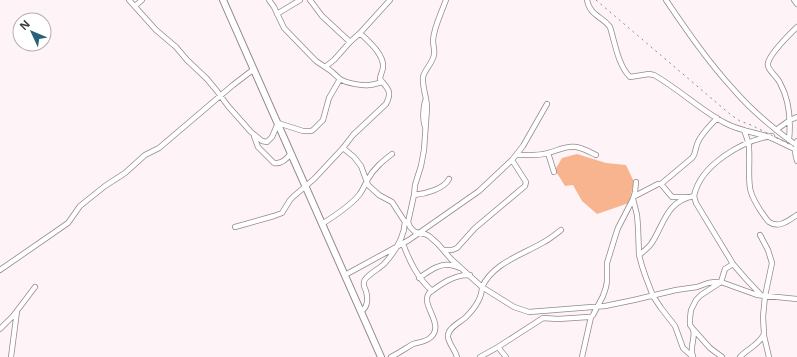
<svg xmlns="http://www.w3.org/2000/svg" width="797" height="357" viewBox="0 0 797 357" font-family="'Noto Sans',sans-serif">
<style>
.forest{fill:#f8b48e}
.lines{fill:none;stroke-linecap:round;stroke-linejoin:round}
.street-casing{stroke:#94898c;stroke-width:6}
.secondary-casing{stroke:#94898c;stroke-width:8}
.street{stroke:#fff;stroke-width:4.5}
.secondary{stroke:#fff;stroke-width:6}
.rail{stroke:#90898b;stroke-width:1;stroke-dasharray:2 4;stroke-linecap:butt}
</style>
<rect width="100%" height="100%" fill="#fef4f7"/>
<path class="forest" d="M 577,154 L 606,163 L 626,165 L 634,182 L 629,203 L 597,214 L 582,201 L 573,185 L 565,186 L 555,170 L 562,158 Z"/>
<g class="lines">
<defs>
<path id="street" d="M 129,0 L 156,30 L 176,47 L 187,60 L 207,79 L 217,91 L 228,106 L 251,132 L 262,141 L 267,142 L 272,137 L 278,123 L 303,131 L 311,131 L 313,130 L 323,120 L 329,98 L 340,79
M 269,0 L 274,7 L 284,28 L 316,61 L 325,67 L 334,60 L 350,42 L 360,33 L 390,0
M 310,0 L 322,16 L 350,42
M 446,0 L 444,5 C 440,16 434,28 433,40 C 433,46 435,50 434,55 C 432,64 425,69 423,77 C 422,88 427,97 427,108 L 424,150 L 421,166 L 415,185 L 414,195 L 408,222 L 410,227 L 415,232 L 425,234 L 429,236 L 438,244 L 451,259 L 482,287 C 482,298 474,309 466,317 C 461,322 447,328 448,337 C 449,344 455,350 457,357
M 587,0 C 590,16 602,16 610,27 C 615,43 618,65 630,77 L 649,74 L 654,75 C 679,89 700,110 725,123 C 738,130 752,132 766,136 C 777,140 787,146 797,150
M 666,0 C 687,31 709,63 734,90 C 752,111 774,129 796,145
M 794,0 L 797,4
M 135,6 L 142,0
M 277,14 L 300,0
M 325,67 C 331,70 335,75 340,79 C 346,83 362,86 369,85 C 374,85 378,83 382,82
M 425,127 C 422,118 423,110 425,101
M 744,130 C 746,136 749,142 749,148 C 750,161 748,175 750,188 C 751,196 756,203 760,210 C 763,214 766,219 769,222 C 779,229 789,220 797,215
M 776,130 L 790,120 L 797,117
M 254,136 L 258,147 L 274,163 C 281,164 287,159 291,153
M 789,140 C 791,120 790,101 780,83 C 777,76 766,69 768,63 C 770,53 790,34 797,27
M 797,141 C 794,149 795,154 797,161
M 343,148 L 354,157 L 361,166 L 368,185 L 379,195 L 392,202 L 405,222 C 404,238 394,253 384,264 C 380,268 364,277 364,282 C 363,285 365,289 366,291 C 368,298 368,308 361,311
M 548,153 L 554,172
M 516,155 C 525,155 539,156 548,153 C 557,151 566,145 576,147 C 583,148 590,152 596,155
M 661,184 L 692,158 C 696,154 695,148 698,142 C 702,133 710,126 717,118
M 414,195 C 425,194 444,189 449,179
M 635,196 L 658,184 L 661,184 L 672,197 L 687,197
M 694,196 L 696,203 L 733,264 L 746,279 L 761,295
M 633,199 L 637,215 L 638,227 L 639,255 L 642,266 L 645,275 L 653,296 L 661,308 L 675,326 L 683,348 L 693,357
M 322,224 C 333,217 351,205 359,195 C 363,190 365,184 368,179 C 374,168 383,161 392,154
M 235,227 L 274,216 L 282,213 L 290,200 L 294,196 L 314,179 L 343,148 L 353,135 L 386,104 C 393,91 387,88 380,79 C 380,75 383,71 383,67 C 384,54 368,41 360,33
M 561,230 C 556,234 550,239 544,242 C 522,255 493,263 482,287 L 514,307 L 529,312 L 605,306 L 634,300 L 676,290 L 697,287 L 708,283 L 715,282 L 721,282 L 757,295 L 797,299
M 403,244 C 410,262 417,277 432,291
M 444,250 L 452,250 L 457,248 L 475,228 L 525,186 L 526,182 L 512,160
M 639,255 C 643,252 648,248 651,244 C 664,225 666,201 694,196 C 700,165 743,140 772,136
M 0,270 L 68,223 L 80,206 L 105,186 L 125,173 L 145,155 L 159,148 L 233,85 L 254,69
M 345,275 L 409,240 L 479,191 L 512,160 L 523,146 L 547,104
M 419,278 C 428,272 439,263 450,265 C 453,265 457,267 460,268
M 0,329 L 13,316 L 35,287
M 764,336 L 769,357
M 498,347 L 506,357
M 693,356 C 689,347 696,338 693,329
M 11,357 L 17,311
M 391,357 C 399,353 406,348 413,344 C 419,342 426,342 431,337 C 445,324 420,305 429,293 C 441,284 455,274 470,275
M 480,357 L 498,347 L 543,318 L 558,319 L 588,317 L 591,317 L 593,315 L 603,296 L 606,287 L 607,281 L 607,263 L 615,237 L 618,228 L 633,199 L 635,192 L 636,182
M 582,357 L 591,317
M 722,357 L 710,348 L 693,329 L 690,325 L 690,318 L 691,310 L 696,300 L 701,295 L 721,282 L 725,269 L 733,264
M 740,357 C 747,349 759,345 764,334 L 763,317 L 765,296 L 772,263 L 768,250 L 760,235"/>
<path id="secondary" d="M 223,0 L 381,357"/>
</defs>
<use href="#street" class="street-casing"/>
<use href="#secondary" class="secondary-casing"/>
<use href="#street" class="street"/>
<use href="#secondary" class="secondary"/>
<path class="rail" d="M 596,0 L 731,115 L 740,121 L 751,125 L 797,148"/>
</g>
<g transform="translate(32 32) rotate(314)"><circle r="19" fill="#ffffff" stroke="#b2b0b1"/>
<path d="M0-3L7 15L0 10L-7 15Z" fill="#26637a"/>
<text y="-6" font-size="11" font-weight="bold" text-anchor="middle" fill="#3f3a3c">N</text>
</g>
</svg>
